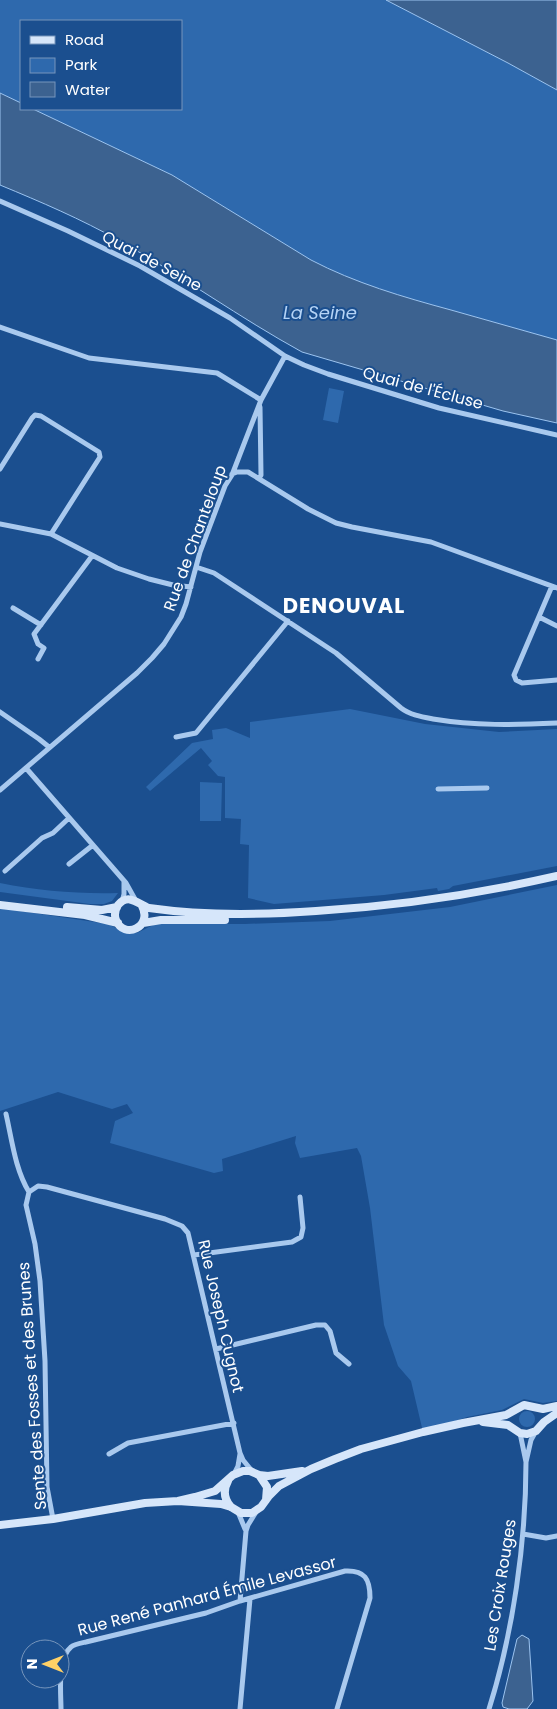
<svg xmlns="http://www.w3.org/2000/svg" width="557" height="1709" viewBox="0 0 557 1709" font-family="Poppins,sans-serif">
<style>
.green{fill:#2e69ad}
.water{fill:#3c6290;stroke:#9cc4f0}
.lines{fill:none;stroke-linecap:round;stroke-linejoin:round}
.street{stroke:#a9c9ee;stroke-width:5}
.secondary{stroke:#d6e6fa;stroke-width:8}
.labels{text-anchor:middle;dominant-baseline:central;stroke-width:4;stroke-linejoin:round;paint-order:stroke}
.street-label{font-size:16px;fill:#fff;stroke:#1b4f8f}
.water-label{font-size:18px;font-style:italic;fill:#b5d3f5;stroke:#1b4f8f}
.district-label{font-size:21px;font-weight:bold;letter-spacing:1px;fill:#fff;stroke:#1b4f8f}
</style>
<rect width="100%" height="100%" fill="#1b4f8f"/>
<path class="green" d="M 0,0 L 386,0 L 508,63 L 557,90 L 557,340 C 520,330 484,319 447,309 C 400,296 354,283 311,260 L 172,175 L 33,109 L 181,109 L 181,21 L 21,21 L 21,103 L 0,93 Z
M 329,388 L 344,391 L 338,423 L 323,420 Z
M 350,709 L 425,724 L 499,732 L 557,729 L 557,866 L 453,886 L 449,889 L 438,891 L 437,888 L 384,895 L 274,904 L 248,898 L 249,845 L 240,844 L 241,819 L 225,818 L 225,777 L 218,776 L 208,765 L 212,761 L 201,748 L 150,791 L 146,787 L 192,743 L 213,739 L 212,730 L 226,728 L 250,738 L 250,722 Z
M 200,782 L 222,783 L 221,821 L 200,821 Z
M 0,883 C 39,891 78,894 118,893 L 112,901 L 104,904 L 90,904 L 0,892 Z
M 557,885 L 557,1401 L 543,1403 L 524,1399 L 502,1410 L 467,1417 L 423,1432 L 411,1381 L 398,1366 L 384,1325 L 370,1208 L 361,1156 L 357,1148 L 300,1158 L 295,1143 L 296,1136 L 222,1159 L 223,1171 L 214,1173 L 110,1143 L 115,1121 L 133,1113 L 127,1104 L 112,1109 L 58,1092 L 0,1111 L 0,908 L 108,924 L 124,932 L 137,933 L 155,924 L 245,924 L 330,921 L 450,907 Z
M519 1419a8 8 0 1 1 16 0a8 8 0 1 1-16 0Z"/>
<path class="water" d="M 386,0 L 557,0 L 557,90 L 508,63 Z
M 0,93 L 21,103 L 21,109 L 33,109 L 172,175 L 311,260 C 355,283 403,297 451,310 C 486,320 522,330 557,340 L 557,423 L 503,411 L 302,352 C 240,318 182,276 120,241 C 81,219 41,202 0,185 Z
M 522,1635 L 529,1639 L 533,1701 L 527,1709 L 509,1709 L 503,1707 L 502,1703 L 517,1639 Z"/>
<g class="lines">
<path class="street" d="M 0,201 L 68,231 L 140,266 L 230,318 L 285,356 L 304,365 L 328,374 L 439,408 L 557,435
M 0,327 L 89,358 L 217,373 L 261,400
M 0,469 L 32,418 L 35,415 L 41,416 L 99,452 L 100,457 L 51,534
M 232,474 L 237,472 L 248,472 L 308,509 L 336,523 L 352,527 L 431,542 L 557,588
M 259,478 L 261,475 L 260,407
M 0,524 L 51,534 L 117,568 L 149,579 L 173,585 L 191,587
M 196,567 L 214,573 L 336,653 L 401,708 C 410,715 422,717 433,719 C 475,726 515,725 557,723
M 552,586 L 514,675 L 516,680 L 522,683 L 557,680
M 13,608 L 41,625
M 539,617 L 557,626
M 38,659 L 44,648 L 38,644 L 34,634 L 92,556
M 0,712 L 39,739 L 49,747
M 176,737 L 196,733 L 288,621
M 26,768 L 126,883 L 136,901
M 438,789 L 487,788
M 0,790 L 137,673 L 152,658 L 164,644 L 181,617 L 186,604 L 200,552 L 225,486 L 232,475 L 261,400 L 285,356
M 69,864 L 93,845
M 5,871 L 42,838 L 53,833 L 69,818
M 122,902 L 124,894 L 124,881
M 6,1114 C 12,1140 15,1169 29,1192
M 29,1192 L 38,1186 L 47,1187 L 165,1219 L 182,1226 L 188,1233 L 240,1453 L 243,1460 L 252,1471
M 29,1192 L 26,1205 L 35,1244 L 40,1281 L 45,1361 L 47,1487 L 53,1519
M 194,1255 L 292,1242 L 301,1237 L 303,1228 L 300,1197
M 216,1349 L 316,1325 L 325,1325 L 330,1331 L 336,1353 L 349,1364
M 520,1433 L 526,1462 L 531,1440 L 536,1431
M 109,1454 L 128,1443 L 234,1423
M 234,1474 L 238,1466 L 240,1454
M 238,1512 L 245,1529
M 523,1534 L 546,1538 L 557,1536
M 240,1601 L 246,1531 L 248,1525 L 256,1512
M 61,1709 C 61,1693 57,1658 71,1647 C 74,1644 81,1643 86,1642 L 206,1613 L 240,1601 L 345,1571 C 365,1570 370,1579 370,1598 L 337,1709
M 240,1709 L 250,1599
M 489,1709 C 513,1633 526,1542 526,1462"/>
<path class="secondary" d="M 0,905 L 85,915 L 118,923
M 142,906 C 153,927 124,940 116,920 C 114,915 115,910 118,905 C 129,892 139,905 149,908 C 205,916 261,915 316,911 C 397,906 478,894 557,876
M 67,907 L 102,910 L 117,907
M 143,923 L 161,920 L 225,920
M 483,1422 L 508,1425 L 520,1433 L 527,1434 L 536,1431 L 544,1422 L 557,1413
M 259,1475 L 267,1487 L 266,1500
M 228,1481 C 223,1490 224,1499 231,1507
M 178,1501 L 221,1504 L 231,1507 L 241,1513 L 252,1513 L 261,1507 L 269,1496 L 279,1486 L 311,1469 L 335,1459 L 361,1449 L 423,1432 L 463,1423 L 506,1415 L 524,1405 L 543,1409 L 557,1406
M 0,1525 L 53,1519 L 145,1503 L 178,1501 L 195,1497 L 215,1491 L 233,1475 L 243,1471 L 250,1471 L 259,1475 L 268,1476 L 302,1471"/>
</g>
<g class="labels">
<g class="street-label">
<text transform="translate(152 261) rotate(28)">Quai de Seine</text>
<text transform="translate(423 388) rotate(15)">Quai de l'Écluse</text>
<text transform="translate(195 538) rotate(-70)">Rue de Chanteloup</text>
<text transform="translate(221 1316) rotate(77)">Rue Joseph Cugnot</text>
<text transform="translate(32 1386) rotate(-94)">Sente des Fosses et des Brunes</text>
<text transform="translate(500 1585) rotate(-81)">Les Croix Rouges</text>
<text transform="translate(207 1596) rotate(-15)">Rue René Panhard Émile Levassor</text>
</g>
<g class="water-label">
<text x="320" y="312">La Seine</text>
</g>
<g class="district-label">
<text x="344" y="605">DENOUVAL</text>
</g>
</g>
<rect x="20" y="20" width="162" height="90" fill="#1b4f8f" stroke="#7695bc"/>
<rect x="30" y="36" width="25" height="8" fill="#d6e6fa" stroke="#7695bc"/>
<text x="65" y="45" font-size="15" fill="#ffffff">Road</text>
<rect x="30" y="58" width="25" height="15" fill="#2e69ad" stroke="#7695bc"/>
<text x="65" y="70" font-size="15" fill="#ffffff">Park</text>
<rect x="30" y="82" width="25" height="15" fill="#3c6290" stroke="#7695bc"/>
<text x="65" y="95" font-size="15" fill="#ffffff">Water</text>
<g transform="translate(45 1664) rotate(270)"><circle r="24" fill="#1b4f8f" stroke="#7695bc"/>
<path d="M0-4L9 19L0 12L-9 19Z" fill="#ffd166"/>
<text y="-8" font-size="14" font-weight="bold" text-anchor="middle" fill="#ffffff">N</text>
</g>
</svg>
